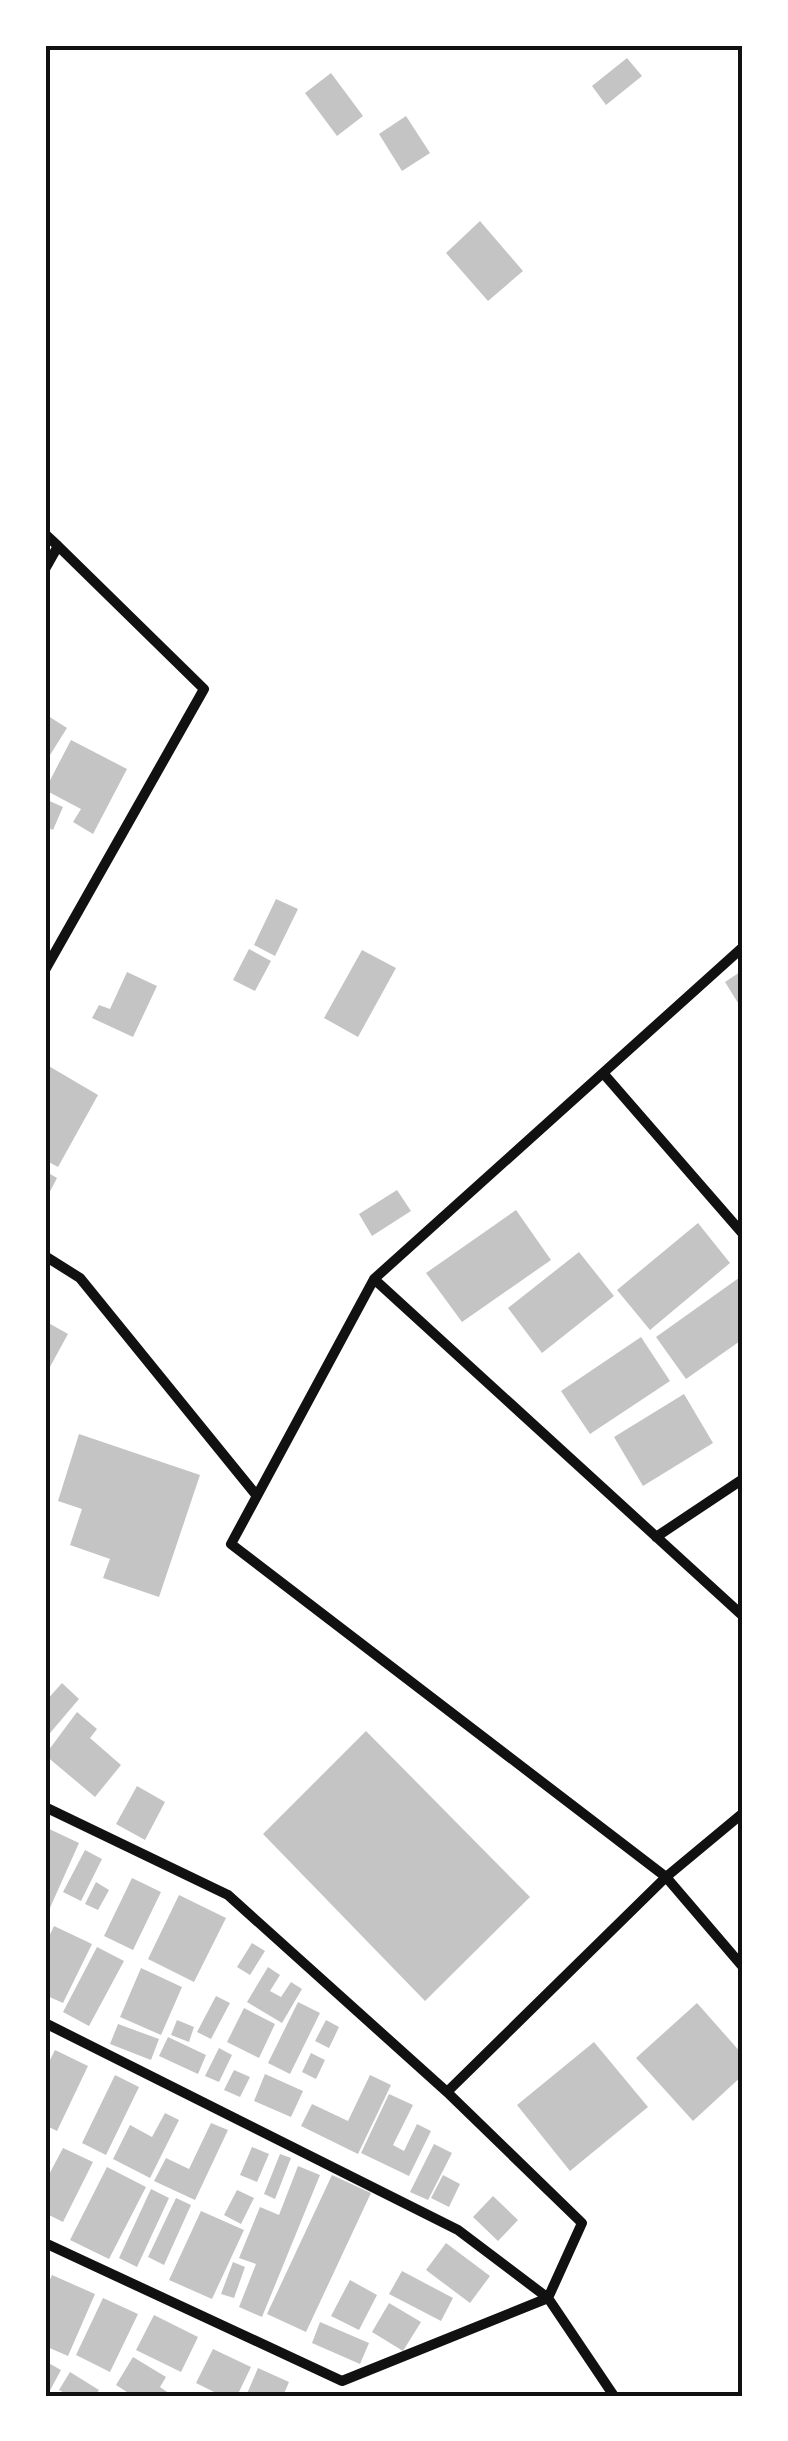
<svg xmlns="http://www.w3.org/2000/svg" width="788" height="2441" viewBox="0 0 788 2441" font-family="Literata,serif">
<style>
.building{fill:#c4c4c4}
.lines{fill:none;stroke-linecap:round;stroke-linejoin:round}
.minor{stroke:#111;stroke-width:10}
.neatline{fill:none;stroke:#111;stroke-width:4}
</style>
<rect width="100%" height="100%" fill="#fff"/>
<path class="building" d="M 627,58 L 642,76 L 606,105 L 592,86 Z
M 331,73 L 363,116 L 337,136 L 305,93 Z
M 406,116 L 430,153 L 402,171 L 379,134 Z
M 480,221 L 523,271 L 488,301 L 446,253 Z
M 45,714 L 67,728 L 45,763 Z
M 71,740 L 127,769 L 93,834 L 73,822 L 81,809 L 45,790 Z
M 45,799 L 63,807 L 53,830 L 45,826 Z
M 276,899 L 298,909 L 275,956 L 254,945 Z
M 249,949 L 271,961 L 255,991 L 233,980 Z
M 362,950 L 396,968 L 358,1037 L 324,1018 Z
M 743,970 L 743,1011 L 725,982 Z
M 127,972 L 157,986 L 133,1037 L 92,1018 L 99,1005 L 110,1009 Z
M 47,1065 L 98,1095 L 58,1167 L 45,1160 Z
M 45,1171 L 57,1178 L 45,1201 Z
M 397,1190 L 411,1211 L 372,1236 L 359,1214 Z
M 516,1210 L 551,1260 L 462,1322 L 426,1273 Z
M 698,1223 L 730,1263 L 650,1330 L 617,1290 Z
M 579,1252 L 614,1296 L 542,1353 L 508,1308 Z
M 743,1275 L 743,1339 L 686,1379 L 656,1337 Z
M 45,1321 L 68,1334 L 45,1376 Z
M 641,1337 L 670,1381 L 590,1434 L 561,1391 Z
M 684,1394 L 713,1443 L 643,1486 L 614,1437 Z
M 79,1434 L 200,1475 L 159,1597 L 103,1578 L 110,1559 L 70,1545 L 82,1509 L 58,1501 Z
M 62,1683 L 79,1699 L 45,1739 L 45,1702 Z
M 77,1712 L 97,1729 L 90,1738 L 121,1765 L 95,1797 L 45,1755 Z
M 366,1731 L 530,1897 L 425,2001 L 263,1834 Z
M 137,1786 L 165,1802 L 145,1840 L 116,1824 Z
M 45,1827 L 79,1843 L 45,1919 Z
M 85,1850 L 102,1859 L 81,1901 L 63,1892 Z
M 132,1878 L 161,1892 L 133,1950 L 104,1936 Z
M 96,1882 L 109,1890 L 98,1910 L 85,1904 Z
M 179,1895 L 226,1918 L 194,1982 L 148,1959 Z
M 54,1926 L 92,1944 L 63,2003 L 45,1995 L 45,1945 Z
M 252,1943 L 265,1951 L 250,1975 L 237,1967 Z
M 97,1947 L 124,1961 L 89,2026 L 63,2012 Z
M 268,1967 L 280,1975 L 270,1991 L 281,1997 L 291,1982 L 302,1989 L 282,2023 L 247,2002 Z
M 141,1968 L 182,1987 L 161,2035 L 120,2017 Z
M 216,1996 L 230,2003 L 211,2039 L 197,2032 Z
M 298,2002 L 320,2013 L 290,2074 L 268,2063 Z
M 697,2003 L 743,2055 L 743,2075 L 693,2121 L 636,2058 Z
M 244,2008 L 275,2024 L 259,2058 L 227,2042 Z
M 177,2020 L 194,2027 L 189,2042 L 171,2035 Z
M 326,2020 L 339,2027 L 329,2048 L 315,2041 Z
M 118,2024 L 159,2039 L 151,2060 L 110,2044 Z
M 168,2037 L 206,2055 L 198,2074 L 159,2056 Z
M 594,2042 L 648,2107 L 570,2171 L 517,2105 Z
M 219,2048 L 232,2055 L 219,2082 L 205,2076 Z
M 55,2050 L 88,2066 L 57,2131 L 45,2125 L 45,2070 Z
M 311,2053 L 325,2060 L 316,2079 L 302,2072 Z
M 234,2070 L 250,2077 L 240,2097 L 224,2090 Z
M 265,2074 L 303,2091 L 291,2117 L 254,2101 Z
M 115,2075 L 139,2087 L 106,2155 L 82,2143 Z
M 370,2075 L 391,2085 L 358,2154 L 301,2126 L 312,2104 L 348,2121 Z
M 389,2094 L 413,2105 L 393,2145 L 404,2151 L 417,2124 L 431,2131 L 409,2176 L 361,2153 Z
M 165,2113 L 179,2120 L 150,2178 L 113,2159 L 130,2125 L 152,2137 Z
M 211,2123 L 228,2130 L 195,2200 L 154,2181 L 166,2158 L 189,2169 Z
M 434,2144 L 452,2153 L 428,2200 L 410,2192 Z
M 252,2147 L 269,2154 L 257,2182 L 240,2175 Z
M 63,2148 L 93,2162 L 63,2222 L 45,2213 L 45,2182 Z
M 280,2154 L 291,2158 L 275,2199 L 264,2194 Z
M 298,2166 L 320,2175 L 262,2317 L 239,2307 L 256,2264 L 239,2258 L 260,2207 L 279,2215 Z
M 107,2167 L 146,2187 L 109,2259 L 70,2240 Z
M 332,2175 L 371,2193 L 306,2332 L 267,2314 Z
M 443,2175 L 460,2184 L 449,2207 L 431,2198 Z
M 151,2189 L 169,2198 L 137,2267 L 119,2258 Z
M 237,2190 L 254,2198 L 241,2224 L 224,2215 Z
M 493,2196 L 518,2220 L 498,2241 L 473,2217 Z
M 176,2198 L 191,2205 L 164,2265 L 148,2257 Z
M 201,2211 L 244,2230 L 212,2299 L 169,2280 Z
M 446,2243 L 490,2276 L 470,2303 L 426,2270 Z
M 233,2262 L 245,2267 L 234,2298 L 221,2294 Z
M 402,2271 L 453,2298 L 441,2321 L 389,2294 Z
M 52,2275 L 95,2294 L 68,2356 L 45,2346 L 45,2291 Z
M 350,2280 L 377,2295 L 359,2330 L 331,2316 Z
M 103,2298 L 138,2314 L 110,2372 L 76,2355 Z
M 389,2303 L 421,2322 L 403,2351 L 372,2332 Z
M 154,2315 L 198,2337 L 181,2372 L 136,2350 Z
M 320,2322 L 369,2343 L 360,2364 L 312,2343 Z
M 213,2349 L 251,2367 L 237,2396 L 222,2396 L 196,2383 Z
M 133,2357 L 166,2377 L 160,2387 L 173,2396 L 133,2396 L 116,2385 Z
M 45,2361 L 61,2370 L 47,2396 L 45,2396 Z
M 258,2368 L 289,2382 L 283,2396 L 246,2396 Z
M 70,2372 L 99,2390 L 95,2396 L 70,2396 L 59,2390 Z"/>
<g class="lines">
<path class="minor" d="M 45,534 L 58,546
M 45,569 L 58,546 L 204,689 L 45,970
M 743,947 L 374,1279 L 743,1616
M 603,1073 L 743,1234
M 45,1256 L 80,1278 L 257,1496
M 374,1279 L 231,1544 L 666,1877 L 743,1967
M 656,1537 L 743,1479
M 45,1807 L 228,1895 L 447,2092
M 45,2023 L 458,2230 L 548,2298 L 582,2223 L 447,2092 L 666,1877 L 743,1813
M 45,2243 L 342,2381 L 548,2298 L 614,2396"/>
</g>
<rect width="788" height="2441" fill="none" stroke="#ffffff" stroke-width="95"/>
<rect x="48" y="48" width="692" height="2346" class="neatline"/>
</svg>
